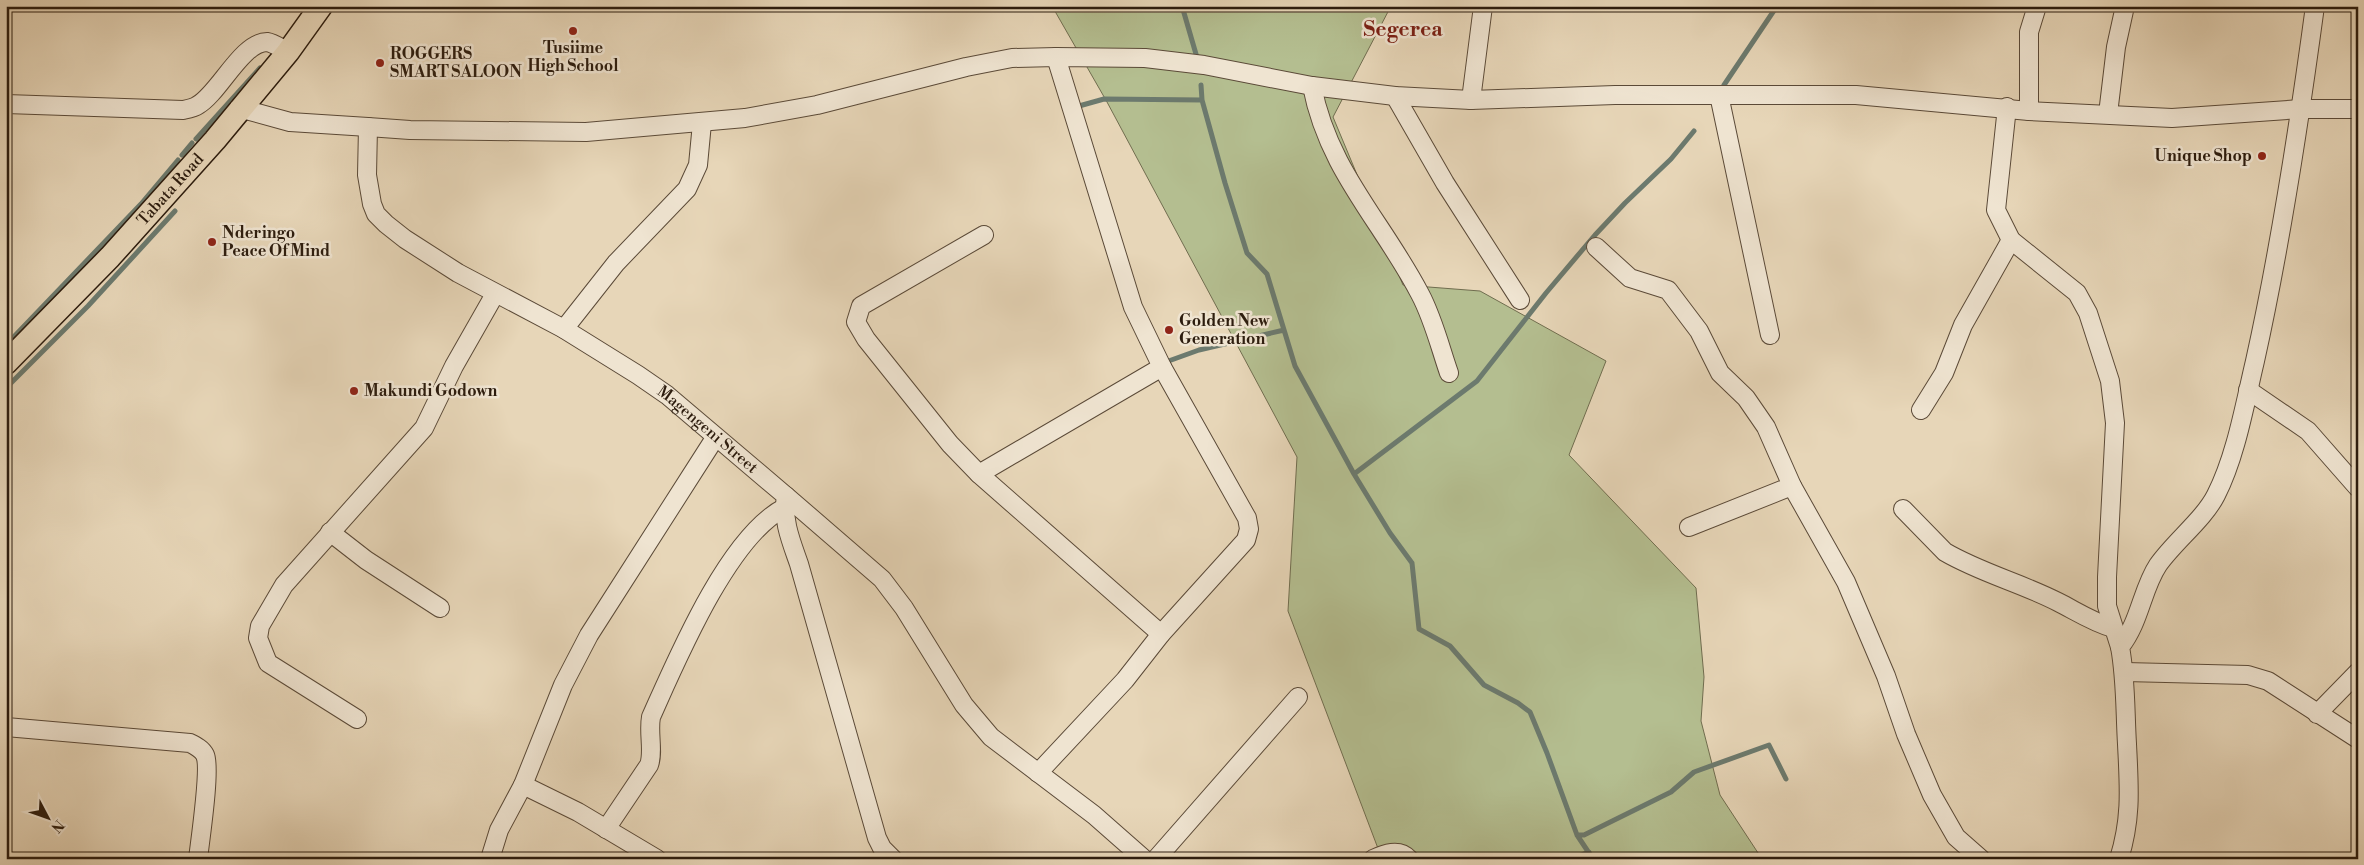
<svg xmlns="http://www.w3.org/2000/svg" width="2364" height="865" viewBox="0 0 2364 865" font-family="'Libre Bodoni',serif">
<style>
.green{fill:#b4be90;stroke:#706d4f}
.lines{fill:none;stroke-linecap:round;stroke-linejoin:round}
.stream{stroke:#6c7a6e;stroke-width:5}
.minor-casing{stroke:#5b4a38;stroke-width:20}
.major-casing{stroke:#2c1c0e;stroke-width:25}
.minor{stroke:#efe4d1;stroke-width:18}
.major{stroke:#e7d6b8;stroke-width:22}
.poi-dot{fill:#8f2418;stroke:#efe4d1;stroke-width:2}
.labels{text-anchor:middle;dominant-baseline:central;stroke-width:5;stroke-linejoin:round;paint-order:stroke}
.poi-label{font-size:16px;font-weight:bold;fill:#2c1c0e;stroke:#efe4d1;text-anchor:start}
.street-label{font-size:16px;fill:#2c1c0e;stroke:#efe4d1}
.district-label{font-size:21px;font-weight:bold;fill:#7a1f14;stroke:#efe4d1}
</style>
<rect width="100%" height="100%" fill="#e7d6b8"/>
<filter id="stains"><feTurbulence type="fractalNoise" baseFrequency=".004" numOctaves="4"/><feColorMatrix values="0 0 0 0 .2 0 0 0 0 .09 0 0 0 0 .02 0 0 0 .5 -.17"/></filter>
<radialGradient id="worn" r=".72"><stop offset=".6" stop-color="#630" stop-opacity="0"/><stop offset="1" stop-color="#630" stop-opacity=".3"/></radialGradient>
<path class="green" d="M 1052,6 L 1391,6 L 1333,117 L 1403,285 L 1480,291 L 1606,361 L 1569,455 L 1696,588 L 1704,677 L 1701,721 L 1720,795 L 1762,859 L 1382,859 L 1288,611 L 1297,457 L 1107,102 Z"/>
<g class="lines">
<path class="stream" d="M 1182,6 L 1198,61
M 1201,85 L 1202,100 L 1225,183 L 1247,253 L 1267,274 L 1295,366 L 1354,474
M 1724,85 L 1777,6
M 1079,106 L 1104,99 L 1202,100
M 196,139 L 260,68
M 182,155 L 192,143
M 6,345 L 141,204 L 178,160
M 1163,363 L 1199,350 L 1284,330
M 6,388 L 88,306 L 175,211
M 1577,835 L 1584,835 L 1671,792 L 1694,772 L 1769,745 L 1786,779
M 1570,859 L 1589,852
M 1593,859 L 1577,835 L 1547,753 L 1530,712 L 1518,703 L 1484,685 L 1450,646 L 1419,629 L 1412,563 L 1390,533 L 1354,474 L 1477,381 L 1546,293 L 1595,235 L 1625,203 L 1671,159 L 1694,131"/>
<defs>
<g id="minor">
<path d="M 1312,86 C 1328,170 1382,221 1420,294 C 1433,318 1440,347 1449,373"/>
<path d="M 1719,95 L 1770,335"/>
<path d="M 1395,96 L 1445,183 L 1520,300"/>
<path d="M 1471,100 L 1483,6"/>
<path d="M 6,104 L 183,110 C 188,109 194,108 198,105 C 219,93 242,42 267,42 C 274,43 282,49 288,52"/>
<path d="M 2007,107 L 1996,210 L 2011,240 L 2077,293 L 2088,313 L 2110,381 L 2115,423 L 2107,577 L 2107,606 L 2120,647"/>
<path d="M 239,108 L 290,122 L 368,127 L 410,130 L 586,132 L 745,118 L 817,105 L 966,67 L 1012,58 L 1056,57 L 1145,58 L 1204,65 L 1312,86 L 1395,96 L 1471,100 L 1615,95 L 1856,95 L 2029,111 L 2172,118 L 2301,109 L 2358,109"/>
<path d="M 2029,111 L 2029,32 L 2037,6"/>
<path d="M 2108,114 L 2116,47 L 2125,6"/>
<path id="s1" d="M 368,127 L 367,175 L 372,204 L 376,214 L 386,224 L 405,239 L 458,273 L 564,329 L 638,375 L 667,395 L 786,496 C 782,520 791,541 799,564 L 877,838 L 882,848 L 893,859"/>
<path d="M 984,235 L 861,306 L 856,322 L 866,339 L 950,444 L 979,474 L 1161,634"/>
<path d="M 1596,247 L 1630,278 L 1668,290 L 1699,331 L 1720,373 L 1746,398 L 1766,427 L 1792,486 L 1846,582 L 1886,676 L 1906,734 L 1932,795 L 1956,837 L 1981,859"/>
<path d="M 564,329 L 616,263 L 687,189 L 698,165 L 702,123"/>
<path d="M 2248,390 L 2308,431 L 2358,488"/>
<path d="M 1921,410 L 1944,373 L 1963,325 L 2011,240"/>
<path d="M 979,474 L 1162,367"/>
<path d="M 786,496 L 882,579 L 904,608 L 964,705 L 991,737 L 1094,815 L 1144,859"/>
<path d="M 1903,509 L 1945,552 C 1981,573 2021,583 2058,602 C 2076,611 2092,622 2113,628"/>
<path d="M 1689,527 L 1792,486"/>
<path d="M 330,532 L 366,560 L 440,608"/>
<path d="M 2125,672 L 2248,675 L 2268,681 L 2358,739"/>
<path d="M 2317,714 L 2358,672"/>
<path d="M 357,719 L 268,663 L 258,638 L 260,626 L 284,585 L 424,428 L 454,366 L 495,294"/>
<path d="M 6,727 L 190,743 C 196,746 202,749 205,755 C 211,768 200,841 198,859"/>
<path d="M 1038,773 L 1125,680 L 1161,634 L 1246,540 L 1249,529 L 1247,518 L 1162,367 L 1133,307 L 1056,57"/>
<path d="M 523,785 L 578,812 L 657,859"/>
<path d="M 606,829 L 649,765 C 654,752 648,733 651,717 C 677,659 728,537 784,508"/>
<path d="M 490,859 L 499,830 L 523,785 L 563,685 L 589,635 L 715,438"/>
<path d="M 1156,859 L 1298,697"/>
<path d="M 1373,859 C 1384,854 1399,848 1409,859"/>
<path d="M 2119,859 C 2132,817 2129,786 2127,744 C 2125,711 2126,679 2120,647 C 2140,622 2142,589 2158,565 C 2174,542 2204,519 2216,495 C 2236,456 2245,403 2255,361 C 2281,244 2299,125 2315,6"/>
</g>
<g id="major">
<path id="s2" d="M 6,363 L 110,257 L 215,140 L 288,52 L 321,6"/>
</g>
</defs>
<use href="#minor" class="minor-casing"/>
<use href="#major" class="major-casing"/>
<use href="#minor" class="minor"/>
<use href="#major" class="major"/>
</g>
<g class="poi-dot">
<circle cx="573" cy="31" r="5"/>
<circle cx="380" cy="63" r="5"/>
<circle cx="2262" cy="156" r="5"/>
<circle cx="212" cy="242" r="5"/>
<circle cx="1169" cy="330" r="5"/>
<circle cx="354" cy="391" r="5"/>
</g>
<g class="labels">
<g class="poi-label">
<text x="573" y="48" text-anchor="middle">Tusiime<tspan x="573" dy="18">High School</tspan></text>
<text x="390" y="54">ROGGERS<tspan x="390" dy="18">SMART SALOON</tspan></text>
<text x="2252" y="156" text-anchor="end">Unique Shop</text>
<text x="222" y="233">Nderingo<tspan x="222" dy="18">Peace Of Mind</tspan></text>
<text x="1179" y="321">Golden New<tspan x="1179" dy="18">Generation</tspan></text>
<text x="364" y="391">Makundi Godown</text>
</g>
<g class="street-label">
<text stroke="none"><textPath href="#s2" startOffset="239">Tabata Road</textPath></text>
<text stroke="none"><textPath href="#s1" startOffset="485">Magengeni Street</textPath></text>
</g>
<g class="district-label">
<text x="1403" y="30">Segerea</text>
</g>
</g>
<rect width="2364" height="865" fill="none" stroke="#e7d6b8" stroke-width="25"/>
<rect x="8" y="8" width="2349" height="850" fill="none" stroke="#2c1c0e" stroke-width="2.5"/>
<rect x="12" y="12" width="2339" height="840" fill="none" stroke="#2c1c0e"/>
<g transform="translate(48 818) rotate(131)" stroke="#efe4d1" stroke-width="4" paint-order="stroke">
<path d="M0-4L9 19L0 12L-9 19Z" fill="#2c1c0e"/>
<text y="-8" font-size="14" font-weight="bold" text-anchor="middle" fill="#2c1c0e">N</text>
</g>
<rect width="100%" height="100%" filter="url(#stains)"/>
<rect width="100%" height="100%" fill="url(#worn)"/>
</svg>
